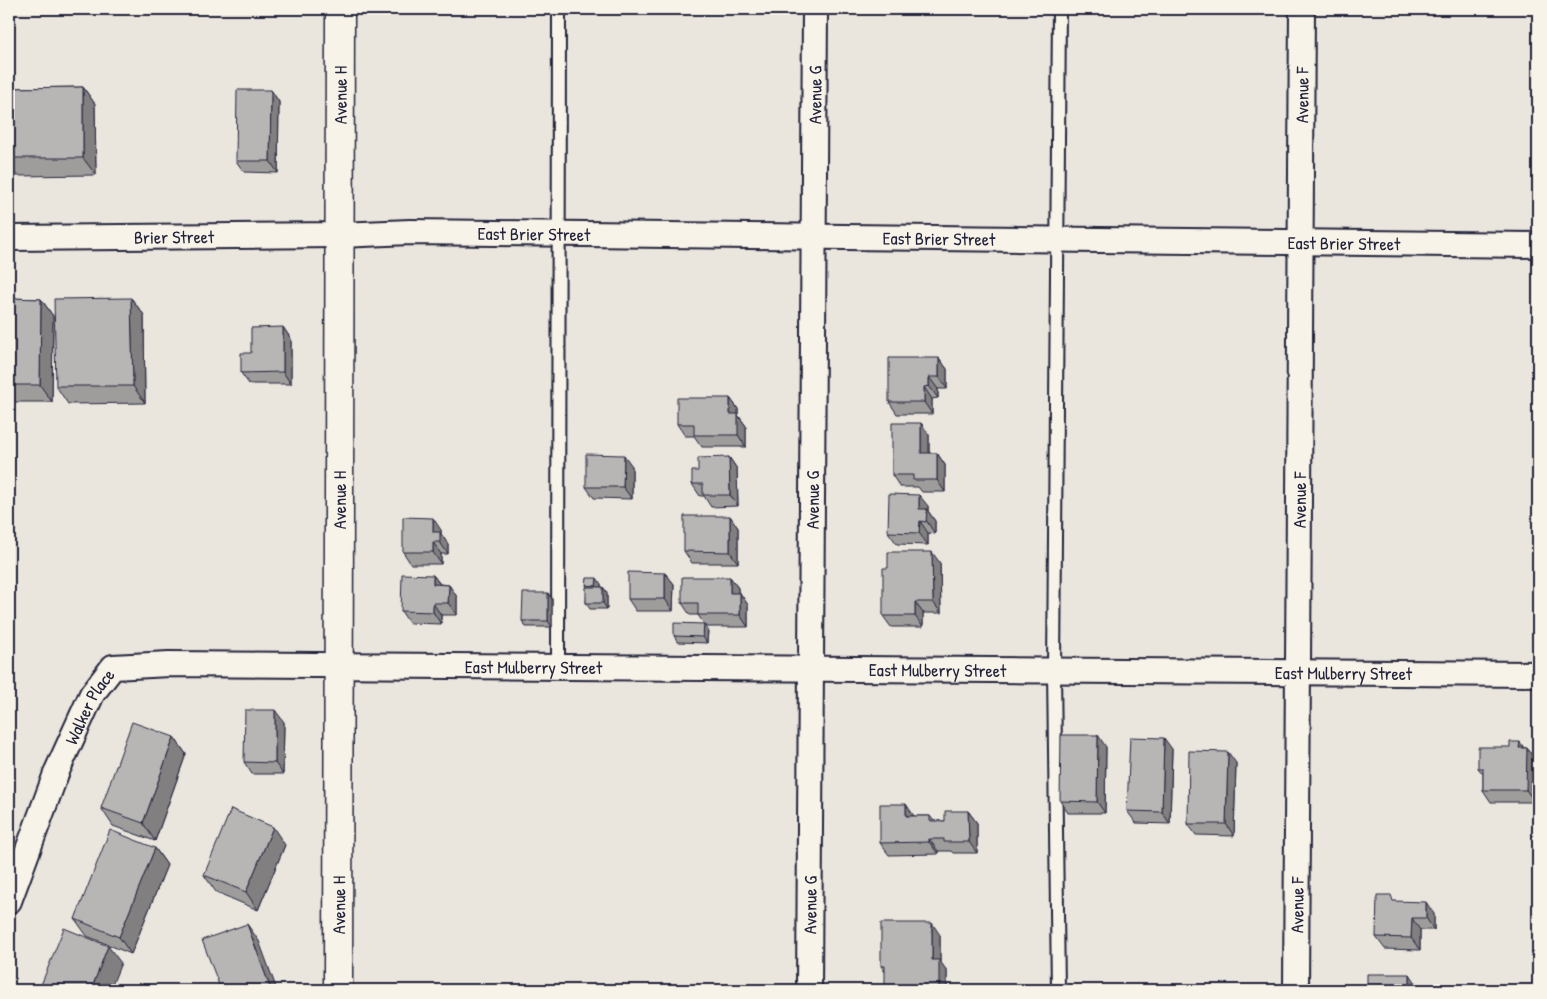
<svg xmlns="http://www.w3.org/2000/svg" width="1547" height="999" viewBox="0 0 1547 999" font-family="'Patrick Hand',sans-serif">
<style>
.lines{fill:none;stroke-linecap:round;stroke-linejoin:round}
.service-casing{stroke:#22223b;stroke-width:16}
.minor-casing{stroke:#22223b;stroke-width:28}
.tertiary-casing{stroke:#22223b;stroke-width:31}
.service{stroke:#f7f3e8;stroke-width:12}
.minor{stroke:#f7f3e8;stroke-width:24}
.tertiary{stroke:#f7f3e8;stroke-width:28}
.wall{fill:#9e9d9c;stroke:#22223b}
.shaded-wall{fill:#817f7f;stroke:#22223b}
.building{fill:#b8b6b5;stroke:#22223b}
.labels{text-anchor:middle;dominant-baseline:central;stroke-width:5;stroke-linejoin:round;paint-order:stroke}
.street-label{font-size:18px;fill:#22223b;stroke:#f7f3e8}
</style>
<rect width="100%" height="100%" fill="#eae6de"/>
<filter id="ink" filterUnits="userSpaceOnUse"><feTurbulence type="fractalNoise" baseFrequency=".02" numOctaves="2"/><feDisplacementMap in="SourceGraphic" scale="10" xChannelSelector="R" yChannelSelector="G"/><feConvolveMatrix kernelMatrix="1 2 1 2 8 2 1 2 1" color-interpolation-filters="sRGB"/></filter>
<g filter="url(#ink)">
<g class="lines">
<defs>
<path id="service" d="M 558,667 L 559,9
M 1058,990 L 1054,671 L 1059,9"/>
<g id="minor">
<path id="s1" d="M 9,238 L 340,235 L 410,232 L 1538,245"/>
<path id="s2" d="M 9,901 L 57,771 L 92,694 L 113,667 L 169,664 L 1538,674"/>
<path id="s3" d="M 809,990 L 815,9"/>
<path id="s4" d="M 1296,990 L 1302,9"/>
</g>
<g id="tertiary">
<path id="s5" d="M 338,990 L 340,9"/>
</g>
</defs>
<use href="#service" class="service-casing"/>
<use href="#minor" class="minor-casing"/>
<use href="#tertiary" class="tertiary-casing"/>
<use href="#service" class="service"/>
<use href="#minor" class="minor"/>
<use href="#tertiary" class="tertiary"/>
</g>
<path class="wall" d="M 83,87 L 95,104 L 96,175 L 17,176 L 9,163 L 9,88 Z
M 271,90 L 279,102 L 278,173 L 244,172 L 236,161 Z
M 9,298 L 41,299 L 53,316 L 52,402 L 9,402 Z
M 131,298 L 144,315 L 145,403 L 68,404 L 56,386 Z
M 283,327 L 291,339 L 291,384 L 249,384 L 241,373 L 251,353 Z
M 939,358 L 947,369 L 947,389 L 938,389 L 938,398 L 932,399 L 932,414 L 897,414 L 889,402 Z
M 730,398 L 738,409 L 738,415 L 746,426 L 746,447 L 702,447 L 694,436 L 685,436 L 677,424 Z
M 921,423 L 929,435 L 929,453 L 937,453 L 945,465 L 945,492 L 922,492 L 918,487 L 900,487 L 892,475 Z
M 729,457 L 737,469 L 738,506 L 711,507 L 704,496 L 700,496 L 692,484 L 698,471 Z
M 632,466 L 632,499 L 594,498 L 586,487 Z
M 928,506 L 928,511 L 935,521 L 935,534 L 928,533 L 928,545 L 897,544 L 888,532 Z
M 730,516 L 738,528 L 738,563 L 692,563 L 684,551 Z
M 441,530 L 441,534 L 448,544 L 448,554 L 441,554 L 441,564 L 411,564 L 403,552 Z
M 940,563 L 941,613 L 923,613 L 923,627 L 891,627 L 883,616 L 888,568 Z
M 665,573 L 674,584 L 673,611 L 636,611 L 628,599 Z
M 433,575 L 440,584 L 449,585 L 457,597 L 457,615 L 441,615 L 441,624 L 409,623 L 401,611 Z
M 730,577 L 738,588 L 738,593 L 740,593 L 748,605 L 748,627 L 706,627 L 698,615 L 690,615 L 682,603 Z
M 601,584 L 601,587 L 603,587 L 607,593 L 607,609 L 590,609 L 586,603 L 587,587 L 586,585 Z
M 552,599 L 552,627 L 526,627 L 522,621 Z
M 708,630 L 707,643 L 678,642 L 674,636 Z
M 284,722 L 283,774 L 252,774 L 244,762 Z
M 174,737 L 186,754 L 155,841 L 113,826 L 101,808 Z
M 1106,747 L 1105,813 L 1068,813 L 1060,801 Z
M 1524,748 L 1527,748 L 1535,760 L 1535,802 L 1491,802 L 1483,790 L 1483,774 L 1478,768 Z
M 1172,749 L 1170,824 L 1136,823 L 1127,811 Z
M 1236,763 L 1234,836 L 1196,835 L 1188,824 Z
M 968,811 L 977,823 L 977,853 L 953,853 L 951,851 L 938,851 L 938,854 L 889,855 L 880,843 L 914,816 L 930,816 L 934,821 L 945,821 Z
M 285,845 L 258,910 L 216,892 L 204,875 Z
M 155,848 L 167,865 L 131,954 L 87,936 L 75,919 Z
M 1395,901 L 1434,914 L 1434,930 L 1420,930 L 1420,950 L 1385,949 L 1376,937 Z
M 940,935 L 940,962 L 947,971 L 947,990 L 885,972 L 881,966 Z"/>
<path class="shaded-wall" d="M 83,87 L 95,104 L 96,175 L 83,158 Z
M 271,90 L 279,102 L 278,173 L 270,161 Z
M 131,298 L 144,315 L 145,403 L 133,386 Z
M 41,299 L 53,316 L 52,402 L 40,385 Z
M 283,327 L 291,339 L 291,384 L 283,372 Z
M 939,358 L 947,369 L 947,389 L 939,377 Z
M 929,377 L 938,389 L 938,398 L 929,386 Z
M 924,387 L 932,399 L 932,414 L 924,402 Z
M 730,398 L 738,409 L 738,415 L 746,426 L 746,447 L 738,435 L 730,414 Z
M 921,423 L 929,435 L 929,465 L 921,453 Z
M 937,453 L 945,465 L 945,492 L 937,480 Z
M 624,455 L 632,466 L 632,499 L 623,487 Z
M 729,457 L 737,469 L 738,506 L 730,495 Z
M 919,495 L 928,506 L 928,511 L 935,521 L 935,534 L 919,509 Z
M 730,516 L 738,528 L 738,563 L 730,552 Z
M 433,518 L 441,530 L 441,534 L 448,544 L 448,554 L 433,532 Z
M 920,521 L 928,533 L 928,545 L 919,533 Z
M 433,542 L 441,554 L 441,564 L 433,552 Z
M 932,552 L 940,563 L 941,613 L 933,602 Z
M 665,573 L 674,584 L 673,611 L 665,599 Z
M 433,575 L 442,587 L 433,584 Z
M 730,577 L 738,588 L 738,605 L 730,593 Z
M 597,578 L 601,584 L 601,592 L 596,586 Z
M 449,585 L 457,597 L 457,615 L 448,603 Z
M 603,587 L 607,593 L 607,609 L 603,603 Z
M 548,593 L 552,599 L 552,627 L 548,621 Z
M 740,593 L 748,605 L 748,627 L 740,615 Z
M 915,602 L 923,613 L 923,627 L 915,616 Z
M 433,603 L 441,615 L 441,624 L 433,612 Z
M 704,624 L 708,630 L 707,643 L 703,637 Z
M 275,710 L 284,722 L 283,774 L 275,763 Z
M 1098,735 L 1106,747 L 1105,813 L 1097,802 Z
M 174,737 L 186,754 L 155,841 L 143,823 Z
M 1164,738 L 1172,749 L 1170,824 L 1162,812 Z
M 1520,742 L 1527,752 L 1527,748 L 1535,760 L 1535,802 L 1526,790 L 1519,748 Z
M 1228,752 L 1236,763 L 1234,836 L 1226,824 Z
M 906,804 L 914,816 L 906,816 Z
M 968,811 L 977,823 L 977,853 L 969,842 Z
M 273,827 L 285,845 L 258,910 L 246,892 Z
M 929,839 L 938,851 L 938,854 L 929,842 Z
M 155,848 L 167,865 L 131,954 L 119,937 Z
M 1426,902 L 1434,914 L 1434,930 L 1426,918 Z
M 1412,918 L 1420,930 L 1420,950 L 1411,938 Z
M 932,923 L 940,935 L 940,961 L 947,971 L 947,990 L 939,990 L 932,960 Z
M 247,924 L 259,941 L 277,990 L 271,990 Z
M 108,946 L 121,963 L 110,990 L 91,990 Z
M 1410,974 L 1418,986 L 1418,990 L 1410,990 Z"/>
<path class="building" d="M 83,87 L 83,158 L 9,158 L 9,88 Z
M 237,90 L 271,90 L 270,161 L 236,161 Z
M 9,298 L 41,299 L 40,385 L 9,385 Z
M 131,298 L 133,386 L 56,386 L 54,299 Z
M 283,327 L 283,372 L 241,373 L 241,353 L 251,353 L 251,328 Z
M 889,358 L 939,358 L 939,377 L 929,377 L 929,386 L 924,387 L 924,402 L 889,402 Z
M 677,398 L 730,398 L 730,414 L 738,414 L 738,435 L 694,435 L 694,424 L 677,424 Z
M 892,423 L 921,423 L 921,453 L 937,453 L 937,480 L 913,480 L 913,475 L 892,475 Z
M 586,454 L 624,455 L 623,487 L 586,487 Z
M 729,457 L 730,495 L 703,495 L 703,484 L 692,484 L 692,471 L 698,471 L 698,458 Z
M 889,494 L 919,495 L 919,509 L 927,509 L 926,522 L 920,521 L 919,533 L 888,532 Z
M 684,516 L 730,516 L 730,552 L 684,551 Z
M 403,517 L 433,518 L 433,532 L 440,532 L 440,542 L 433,542 L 433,552 L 403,552 Z
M 888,552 L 932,552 L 933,602 L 915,602 L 915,616 L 883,616 L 883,568 L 888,568 Z
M 628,572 L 665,573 L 665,599 L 628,599 Z
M 402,574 L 433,575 L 433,584 L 449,585 L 448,603 L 433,603 L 433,612 L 401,611 Z
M 682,577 L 730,577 L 730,593 L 740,593 L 740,615 L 698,615 L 698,603 L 682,603 Z
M 587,578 L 597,578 L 596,586 L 586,585 Z
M 586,587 L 603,587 L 603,603 L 586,603 Z
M 523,593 L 548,593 L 548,621 L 522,621 Z
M 674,623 L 704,624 L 703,637 L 674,636 Z
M 245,710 L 275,710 L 275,763 L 244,762 Z
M 132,722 L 174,737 L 143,823 L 101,808 Z
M 1061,735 L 1098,735 L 1097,802 L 1060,801 Z
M 1130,737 L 1164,738 L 1162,812 L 1127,811 Z
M 1510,742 L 1520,742 L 1519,748 L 1527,748 L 1526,790 L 1483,790 L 1483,768 L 1478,768 L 1478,747 L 1510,747 Z
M 1189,751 L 1228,752 L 1226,824 L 1188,824 Z
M 880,804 L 906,804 L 906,816 L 930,816 L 930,821 L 945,821 L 945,811 L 968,811 L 969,842 L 944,842 L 944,839 L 929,839 L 929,842 L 880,843 Z
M 231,809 L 273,827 L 246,892 L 204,875 Z
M 110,830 L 155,848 L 119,937 L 75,919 Z
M 1377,895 L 1391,895 L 1393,901 L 1426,902 L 1426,918 L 1412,918 L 1411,938 L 1376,937 Z
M 881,923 L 932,923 L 932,960 L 939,960 L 939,990 L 885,990 L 885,966 L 881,966 Z
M 247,924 L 271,990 L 221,990 L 202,940 Z
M 64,928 L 108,946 L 91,990 L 39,990 Z
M 1367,974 L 1410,974 L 1410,990 L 1367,990 Z"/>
</g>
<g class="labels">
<g class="street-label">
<text stroke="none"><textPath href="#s5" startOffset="895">Avenue H</textPath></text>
<text stroke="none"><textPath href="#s3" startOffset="895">Avenue G</textPath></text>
<text stroke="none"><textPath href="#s4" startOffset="895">Avenue F</textPath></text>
<text stroke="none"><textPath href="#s1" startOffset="525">East Brier Street</textPath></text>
<text stroke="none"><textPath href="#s1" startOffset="165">Brier Street</textPath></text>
<text stroke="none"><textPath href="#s1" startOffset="930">East Brier Street</textPath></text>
<text stroke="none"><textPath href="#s1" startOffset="1335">East Brier Street</textPath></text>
<text stroke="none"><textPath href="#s5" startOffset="490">Avenue H</textPath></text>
<text stroke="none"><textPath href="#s3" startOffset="490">Avenue G</textPath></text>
<text stroke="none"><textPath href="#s4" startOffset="490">Avenue F</textPath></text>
<text stroke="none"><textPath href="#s2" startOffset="678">East Mulberry Street</textPath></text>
<text stroke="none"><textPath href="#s2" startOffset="1082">East Mulberry Street</textPath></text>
<text stroke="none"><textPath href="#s2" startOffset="1488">East Mulberry Street</textPath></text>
<text stroke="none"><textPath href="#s2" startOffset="211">Walker Place</textPath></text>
<text stroke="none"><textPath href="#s5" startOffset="85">Avenue H</textPath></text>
<text stroke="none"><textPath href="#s3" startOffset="85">Avenue G</textPath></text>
<text stroke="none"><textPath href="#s4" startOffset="85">Avenue F</textPath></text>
</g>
</g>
<rect width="1547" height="999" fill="none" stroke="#f7f3e8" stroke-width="30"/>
<rect x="15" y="15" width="1517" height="969" fill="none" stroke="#22223b" stroke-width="2" filter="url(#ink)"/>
</svg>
